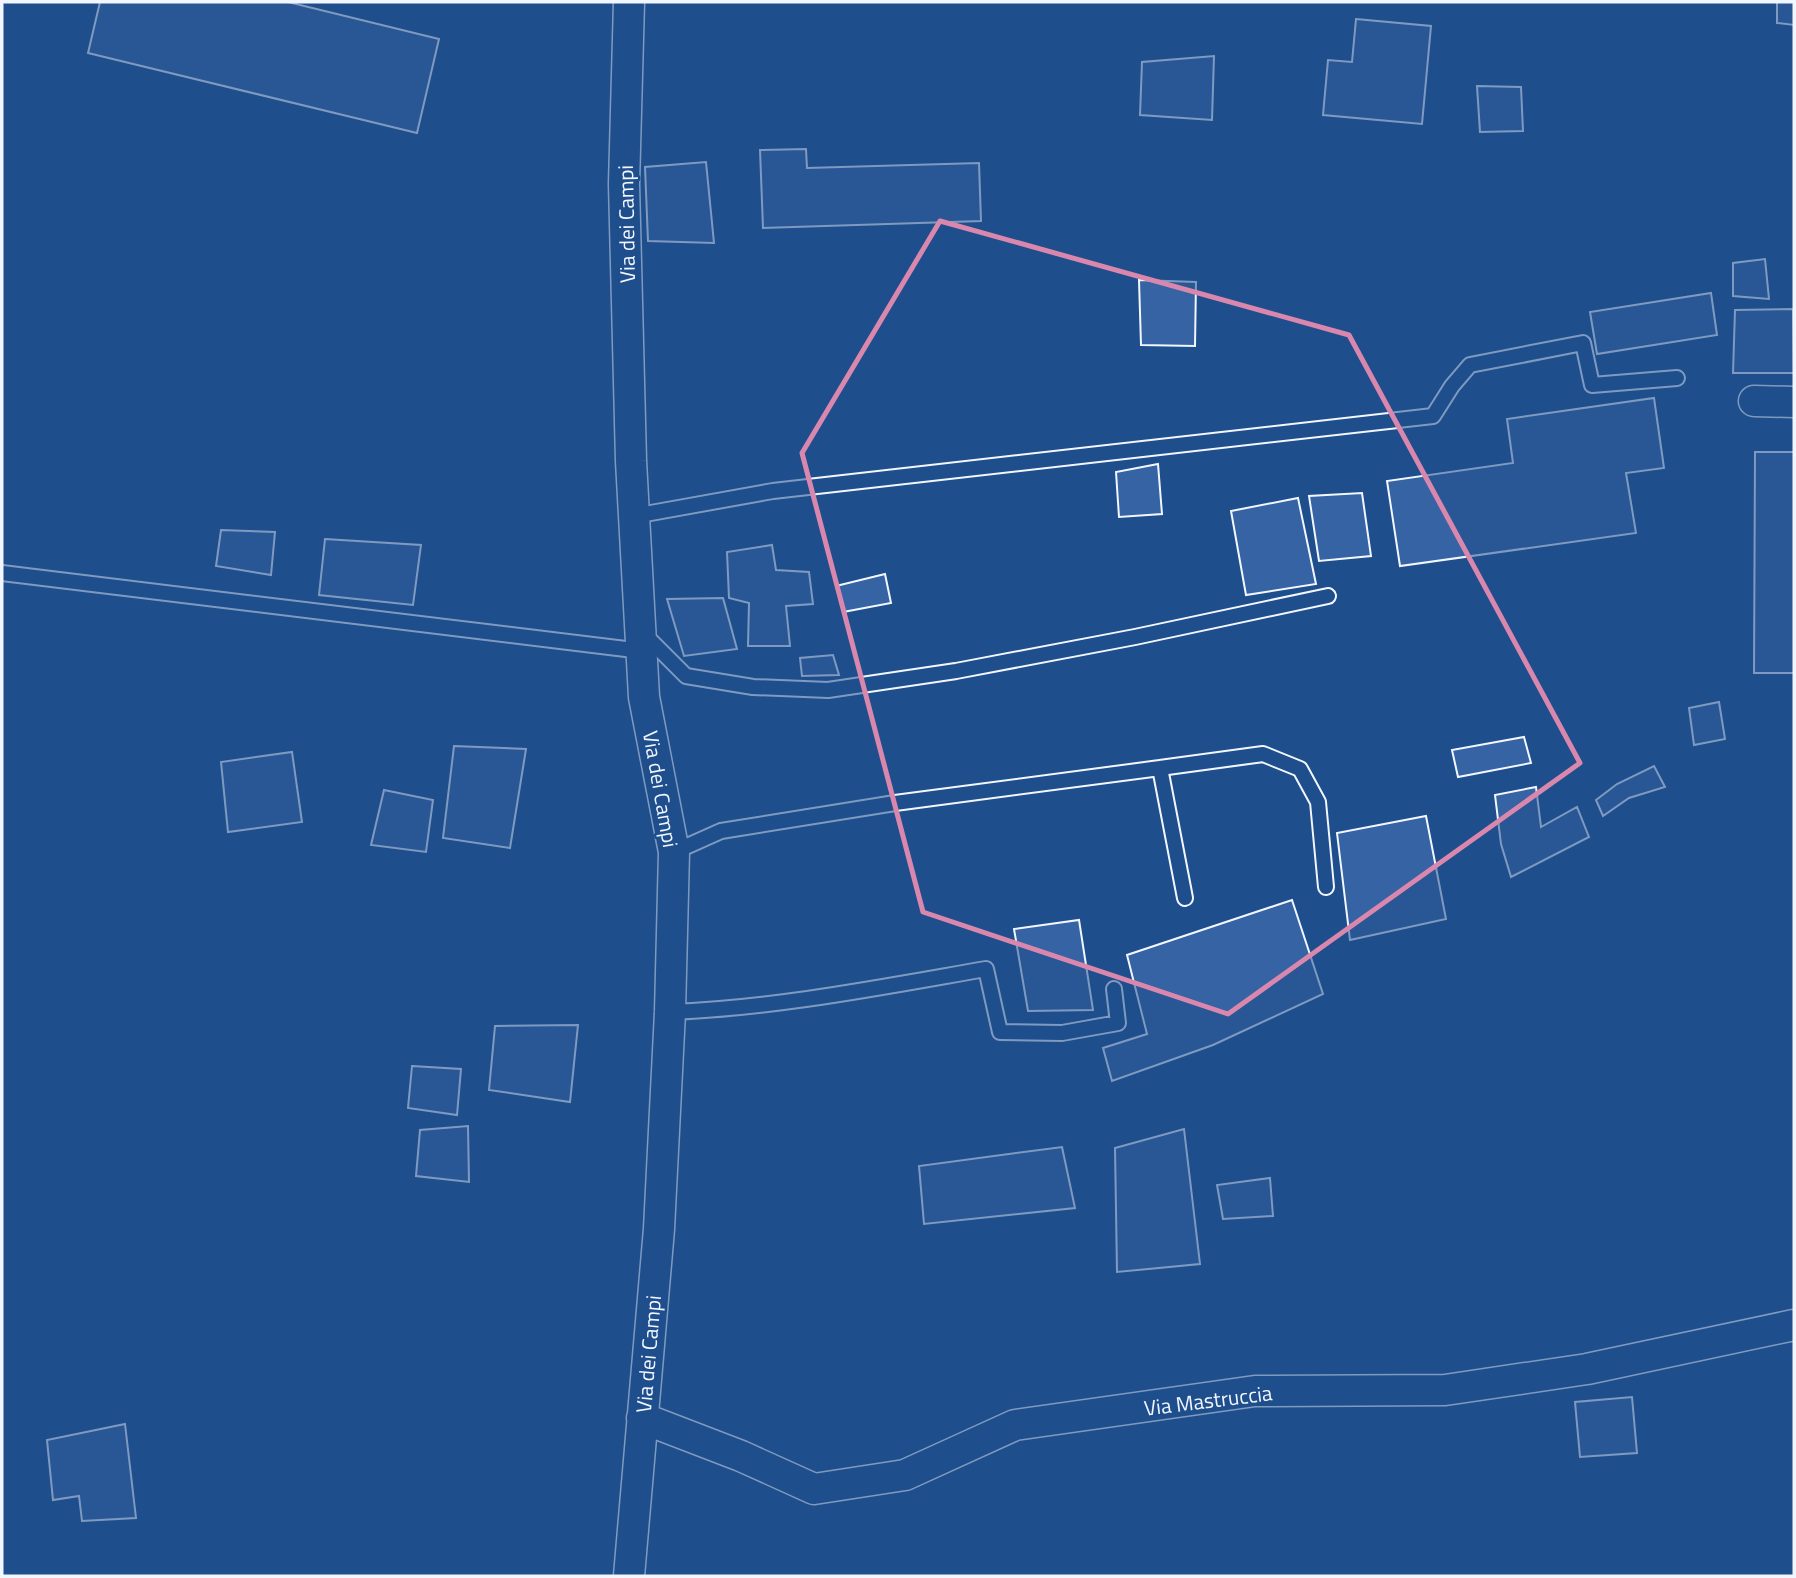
<svg xmlns="http://www.w3.org/2000/svg" width="1796" height="1578" viewBox="0 0 1796 1578" font-family="'Titillium Web',sans-serif">
<style>
.building{fill:#3563a3;stroke:#f2f6ff;stroke-width:2}
.lines{fill:none;stroke-linecap:round;stroke-linejoin:round}
.service-casing{stroke:#f2f6ff;stroke-width:18}
.minor-casing{stroke:#f2f6ff;stroke-width:33}
.service{stroke:#1f4e8c;stroke-width:14}
.minor{stroke:#1f4e8c;stroke-width:30}
.marked{fill:none;stroke:#da87ad;stroke-width:5;stroke-linejoin:round}
.labels{text-anchor:middle;dominant-baseline:central;stroke-width:5;stroke-linejoin:round;paint-order:stroke}
.street-label{font-size:21px;fill:#f2f6ff;stroke:#1f4e8c}
</style>
<rect width="100%" height="100%" fill="#1f4e8c"/>
<path class="building" d="M 100,2 L 288,2 L 439,39 L 417,133 L 88,53 Z
M 1777,2 L 1794,2 L 1794,25 L 1777,23 Z
M 1356,19 L 1431,26 L 1422,124 L 1323,115 L 1328,60 L 1352,62 Z
M 1214,56 L 1212,120 L 1140,115 L 1142,62 Z
M 1477,86 L 1521,87 L 1523,131 L 1480,132 Z
M 806,149 L 807,168 L 979,163 L 981,221 L 763,228 L 760,150 Z
M 706,162 L 714,243 L 648,241 L 645,167 Z
M 1765,259 L 1769,299 L 1733,296 L 1733,263 Z
M 1139,280 L 1196,282 L 1195,346 L 1141,345 Z
M 1711,293 L 1717,335 L 1597,354 L 1590,312 Z
M 1793,309 L 1794,373 L 1733,373 L 1735,310 Z
M 1654,398 L 1664,468 L 1626,473 L 1636,533 L 1400,566 L 1387,481 L 1513,463 L 1507,419 Z
M 1755,452 L 1794,452 L 1794,673 L 1754,673 Z
M 1158,464 L 1162,514 L 1119,517 L 1116,472 Z
M 1362,493 L 1371,556 L 1319,561 L 1309,496 Z
M 1298,498 L 1316,584 L 1246,595 L 1231,511 Z
M 221,530 L 275,532 L 271,575 L 216,566 Z
M 325,539 L 421,545 L 413,605 L 319,595 Z
M 772,545 L 776,570 L 809,572 L 813,604 L 786,606 L 790,646 L 748,646 L 749,603 L 729,598 L 727,552 Z
M 885,574 L 891,603 L 843,612 L 836,586 Z
M 723,598 L 737,649 L 684,656 L 667,599 Z
M 833,655 L 839,675 L 802,676 L 800,658 Z
M 1719,702 L 1725,739 L 1694,745 L 1689,708 Z
M 1524,737 L 1531,763 L 1458,777 L 1452,750 Z
M 454,746 L 526,749 L 510,848 L 443,838 Z
M 292,752 L 302,822 L 228,832 L 221,762 Z
M 1654,766 L 1665,787 L 1629,798 L 1603,816 L 1596,800 L 1617,784 Z
M 1536,787 L 1541,827 L 1577,807 L 1589,837 L 1511,877 L 1501,844 L 1495,795 Z
M 384,790 L 433,800 L 426,852 L 371,845 Z
M 1426,816 L 1446,919 L 1350,940 L 1337,833 Z
M 1292,900 L 1323,994 L 1213,1045 L 1112,1081 L 1103,1048 L 1147,1034 L 1127,955 Z
M 1079,920 L 1093,1010 L 1028,1011 L 1014,929 Z
M 578,1025 L 570,1102 L 489,1090 L 495,1026 Z
M 412,1066 L 461,1069 L 457,1115 L 408,1108 Z
M 468,1126 L 469,1182 L 416,1176 L 420,1130 Z
M 1184,1129 L 1200,1264 L 1117,1272 L 1115,1148 Z
M 1062,1147 L 1075,1208 L 924,1224 L 919,1166 Z
M 1270,1178 L 1273,1216 L 1223,1219 L 1217,1185 Z
M 1632,1397 L 1637,1453 L 1580,1457 L 1575,1402 Z
M 125,1424 L 136,1518 L 82,1521 L 79,1496 L 53,1500 L 47,1440 Z"/>
<g class="lines">
<defs>
<path id="service" d="M 634,516 L 773,491 L 1433,416 L 1452,386 L 1470,365 L 1583,343 L 1592,385 L 1677,378
M 2,573 L 642,651
M 643,633 L 686,676 L 753,687 L 828,690 L 956,671 L 1135,637 L 1328,596
M 1160,768 L 1263,754 L 1300,769 L 1318,802 L 1326,887
M 674,852 L 721,831 L 895,803 L 1160,768 L 1185,898
M 670,1012 C 776,1008 882,987 986,969 L 1000,1032 L 1062,1033 L 1118,1023 L 1114,989"/>
<path id="minor" d="M 1754,401 L 1794,402
M 642,1418 L 741,1456 L 814,1489 L 905,1475 L 1015,1425 L 1255,1391 L 1445,1390 L 1587,1369 L 1794,1325
M 629,1576 L 659,1229 L 670,1012 L 674,852 L 644,697 L 631,461 L 624,184 L 629,2"/>
</defs>
<use href="#service" class="service-casing"/>
<use href="#minor" class="minor-casing"/>
<use href="#service" class="service"/>
<use href="#minor" class="minor"/>
</g>
<path d="M0 0H1796V1578H0ZM 940,221 L 1349,335 L 1580,763 L 1228,1014 L 923,912 L 802,453 Z" fill="#1f4e8c" fill-opacity=".55" fill-rule="evenodd"/>
<path class="marked" d="M 940,221 L 1349,335 L 1580,763 L 1228,1014 L 923,912 L 802,453 Z"/>
<g class="labels">
<g class="street-label">
<text transform="translate(626 224) rotate(-91)">Via dei Campi</text>
<text transform="translate(661 789) rotate(80)">Via dei Campi</text>
<text transform="translate(648 1354) rotate(-85)">Via dei Campi</text>
<text transform="translate(1208 1400) rotate(-7)">Via Mastruccia</text>
</g>
</g>
<rect width="1796" height="1578" fill="none" stroke="#f2f6ff" stroke-width="7"/>
</svg>
